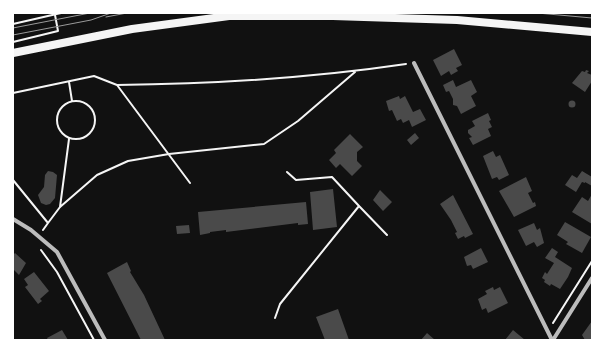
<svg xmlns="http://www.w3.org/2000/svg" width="605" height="353" viewBox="0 0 605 353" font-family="'Open Sans',sans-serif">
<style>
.building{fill:#4a4a4a}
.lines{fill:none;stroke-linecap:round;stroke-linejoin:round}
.path{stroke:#f5f5f5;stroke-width:2}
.minor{stroke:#bcbcbc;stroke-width:4}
.secondary{stroke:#f5f5f5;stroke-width:8}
.tram{stroke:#9a9a9a;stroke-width:1}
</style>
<rect width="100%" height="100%" fill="#111"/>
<path class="building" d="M 454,49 L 462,65 L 456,68 L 458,71 L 451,75 L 449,71 L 441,76 L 433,60 Z
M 586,70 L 589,71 L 587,73 L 592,75 L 592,81 L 585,92 L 572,83 L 582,71 L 585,72 Z
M 453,80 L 456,87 L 471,80 L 477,92 L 471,96 L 476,106 L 461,114 L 457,106 L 453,105 L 453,99 L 449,91 L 446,92 L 443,85 Z
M 399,96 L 400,99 L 405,96 L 413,112 L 420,109 L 426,120 L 412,127 L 409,120 L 403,123 L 401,119 L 397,121 L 392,110 L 389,111 L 386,101 Z
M568.5 104a3.5 3.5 0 1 1 7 0a3.5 3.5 0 1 1-7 0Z
M 488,113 L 491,120 L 489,121 L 492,127 L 488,129 L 491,136 L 473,145 L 469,138 L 472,137 L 468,133 L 468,130 L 475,126 L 472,121 Z
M 415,133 L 419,138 L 411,145 L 407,140 Z
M 350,134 L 363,147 L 357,152 L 357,161 L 362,166 L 352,176 L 340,164 L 336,168 L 329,160 L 336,153 L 334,150 Z
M 493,151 L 496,157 L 500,155 L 509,175 L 499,180 L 497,177 L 492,179 L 483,156 Z
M 48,171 L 53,172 L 57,175 L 55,198 L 50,204 L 46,205 L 41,203 L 38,195 L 44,187 L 45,175 Z
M 582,171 L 592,177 L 592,186 L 585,182 L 585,183 L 582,182 L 576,192 L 565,185 L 572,175 L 577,178 Z
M 526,177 L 532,191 L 528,193 L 533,203 L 535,202 L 536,206 L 514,217 L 499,191 Z
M 333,189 L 337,227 L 313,230 L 310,192 Z
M 380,190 L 392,202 L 383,211 L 373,200 Z
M 592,194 L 592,224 L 572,212 L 582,197 L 588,201 Z
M 453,195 L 473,234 L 465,238 L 464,236 L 458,239 L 455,233 L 457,232 L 451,220 L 440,204 Z
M 306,202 L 308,224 L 298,225 L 298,223 L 226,232 L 226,230 L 210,232 L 210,233 L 200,235 L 198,212 Z
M 565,222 L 591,237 L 582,253 L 566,244 L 568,242 L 557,235 Z
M 534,223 L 537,230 L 540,228 L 544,243 L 537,247 L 534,242 L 526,246 L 518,230 Z
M 189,225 L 190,233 L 177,234 L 176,226 Z
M 481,248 L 488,262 L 473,269 L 471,265 L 467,266 L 464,257 Z
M 552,248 L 558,252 L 555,257 L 572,268 L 568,277 L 560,289 L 551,284 L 550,286 L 544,282 L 545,280 L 542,278 L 545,272 L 547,274 L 554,263 L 545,258 Z
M 15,253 L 26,263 L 19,275 L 13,269 L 13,255 Z
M 127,262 L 131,271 L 130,272 L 144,295 L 165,340 L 141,340 L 107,273 Z
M 34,272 L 49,291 L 40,299 L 42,301 L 38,304 L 25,287 L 28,285 L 24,279 Z
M 493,287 L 494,290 L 500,287 L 508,303 L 488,313 L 486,308 L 482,310 L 478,299 L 487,294 L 485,291 Z
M 338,309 L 349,340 L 325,340 L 316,317 Z
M 592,321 L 592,340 L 585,340 L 582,335 Z
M 62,330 L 68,340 L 48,340 L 47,338 Z
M 513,330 L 525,340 L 505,340 Z
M 427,333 L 435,340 L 421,340 Z"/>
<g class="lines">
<path class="path" d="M 13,24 L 61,13
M 13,42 L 58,31 L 55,15
M 69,82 L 72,101
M 117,85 C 213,84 311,78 406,64
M 13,93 L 94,76 L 117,85 L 190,183
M57 120a19 19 0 1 1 38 0a19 19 0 1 1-38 0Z
M 287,172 L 296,180 L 332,177 L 359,206
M 13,180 L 48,223 L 43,230
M 60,207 L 69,139
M 48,223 L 60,207 L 97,175 L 128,161 L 169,154 L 264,144 L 298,121 L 355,72
M 41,250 L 57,272 L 94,340
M 275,318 L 280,304 L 359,206 L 387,235
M 553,323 L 592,261"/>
<path class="minor" d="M 414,63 L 552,340
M 13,219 L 31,230 L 57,252 L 105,340
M 553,340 L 592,278"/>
<path class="secondary" d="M 13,53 L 132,29 L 229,16 L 333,16 L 457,20 L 592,32"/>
<path class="tram" d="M 537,13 L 592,18
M 106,17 L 127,13
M 13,28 L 90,13
M 13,35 L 91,20 L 111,13"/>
</g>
<rect width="605" height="353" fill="none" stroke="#ffffff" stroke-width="28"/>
</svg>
